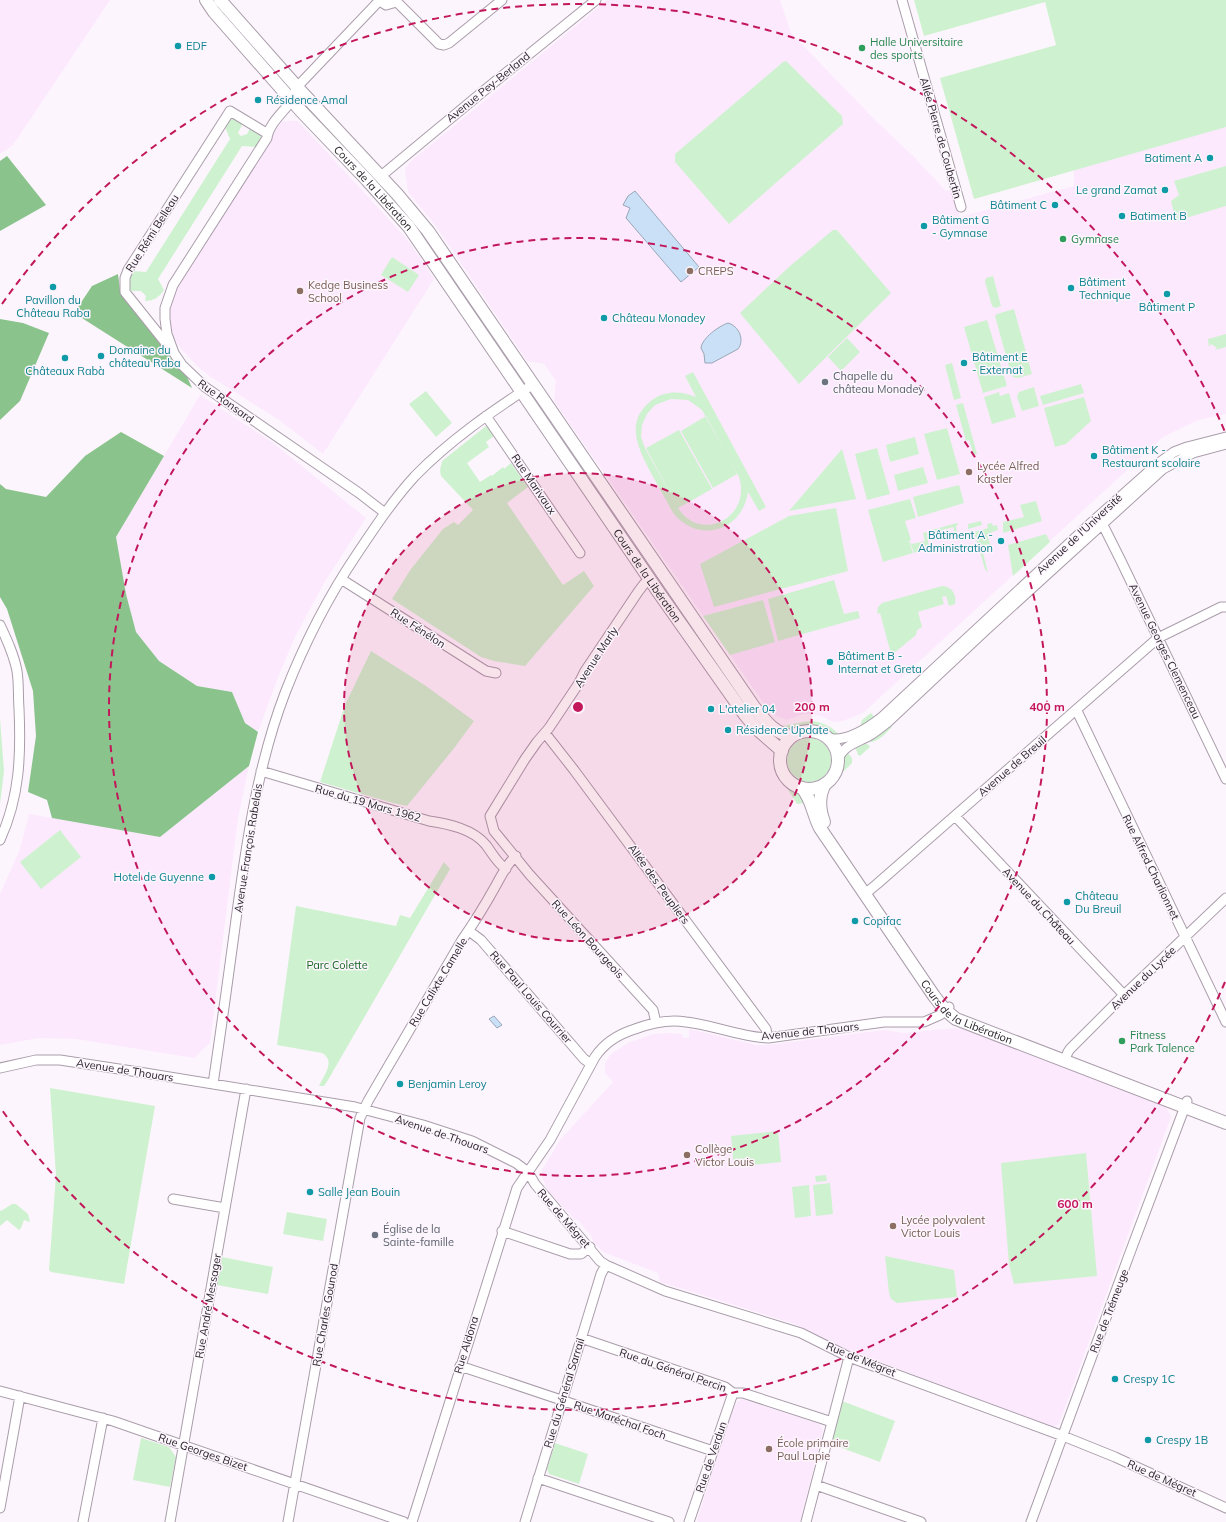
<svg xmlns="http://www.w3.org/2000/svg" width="1226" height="1522" viewBox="0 0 1226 1522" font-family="Mulish,sans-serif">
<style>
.built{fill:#fce9fd}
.green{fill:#cef2cf;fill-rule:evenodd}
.forest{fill:#8ac38c}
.water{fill:#cae0f6;stroke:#98a6b7}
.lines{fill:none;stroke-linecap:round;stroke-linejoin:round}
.minor-casing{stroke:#aa9dab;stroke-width:11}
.major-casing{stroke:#aa9dab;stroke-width:14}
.minor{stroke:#fff;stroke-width:9}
.major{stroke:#fff;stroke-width:12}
.ring{fill:none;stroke:#c2185b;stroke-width:2;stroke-dasharray:7 5}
.culture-dot{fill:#0f9aa8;stroke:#fdf5fd;stroke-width:1.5}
.leisure-dot{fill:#2e9e5b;stroke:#fdf5fd;stroke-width:1.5}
.education-dot{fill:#8d6e63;stroke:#fdf5fd;stroke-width:1.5}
.worship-dot{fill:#6b7280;stroke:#fdf5fd;stroke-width:1.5}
.labels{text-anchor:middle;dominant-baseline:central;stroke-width:3;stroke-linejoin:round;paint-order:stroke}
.leisure-label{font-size:11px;fill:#27864d;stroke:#fdf5fd;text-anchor:start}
.culture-label{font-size:11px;fill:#0d838f;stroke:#fdf5fd;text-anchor:start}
.street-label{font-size:11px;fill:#241f25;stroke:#fdf5fd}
.education-label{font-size:11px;fill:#785e54;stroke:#fdf5fd;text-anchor:start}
.worship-label{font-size:11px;fill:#5b616d;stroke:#fdf5fd;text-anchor:start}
.park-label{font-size:11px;fill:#166623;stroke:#fdf5fd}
.centre{fill:#c2185b;stroke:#fdf5fd;stroke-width:2}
.ring-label{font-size:12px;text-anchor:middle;font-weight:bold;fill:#c2185b;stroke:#fdf5fd;stroke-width:3;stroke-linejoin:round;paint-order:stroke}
</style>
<rect width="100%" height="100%" fill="#fdf5fd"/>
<path class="built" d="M 0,0 L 110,0 L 13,145 L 0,154 Z
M 607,0 L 780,0 L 791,33 L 875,120 L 912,155 L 946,191 L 952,190 L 960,217 L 1074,186 L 1074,167 L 1226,123 L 1226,414 L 1198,420 L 1163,437 L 863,713 L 843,721 L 833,722 L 824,717 L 817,715 L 804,714 L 787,720 L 771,714 L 554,401 L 556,381 L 544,364 L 527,361 L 435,225 L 408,192 L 405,169 L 410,162 Z
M 282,121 L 298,121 L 406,238 L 426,266 L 434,279 L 323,454 L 279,420 L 211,377 L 197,366 L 178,345 L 169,327 L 169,313 L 172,297 L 178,284 Z
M 200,395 L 272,442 L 366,518 L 324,583 L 296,635 L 278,677 L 258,732 L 245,723 L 232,692 L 197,686 L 159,661 L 136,632 L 126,594 L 116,537 Z
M 249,766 L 238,818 L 210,1043 L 194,1058 L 76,1039 L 39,1038 L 0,1045 L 0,894 L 20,849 L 29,814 L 160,837 Z
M 956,1028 L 963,1029 L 1166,1106 L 1171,1117 L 1059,1424 L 1053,1427 L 843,1348 L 795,1324 L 660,1282 L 658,1273 L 603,1252 L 593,1241 L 592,1237 L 579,1221 L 574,1219 L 547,1190 L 542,1176 L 542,1170 L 560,1140 L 613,1082 L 605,1073 L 605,1063 L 611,1054 L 628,1043 L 653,1034 L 668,1033 L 682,1034 L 683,1038 L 689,1038 L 689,1029 L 756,1045 L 768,1045 L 884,1030 L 903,1033 Z
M 742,1399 L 816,1423 L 820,1425 L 823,1430 L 800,1522 L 698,1522 L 697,1520 L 733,1409 L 737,1402 Z"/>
<path class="green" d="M 914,0 L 1226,0 L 1226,127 L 974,199 L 940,78 L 1056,45 L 1045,2 L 924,36 Z
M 786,61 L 842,116 L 843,124 L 729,224 L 675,162 L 675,154 L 783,62 Z
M 231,118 L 234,118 L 243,123 L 238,133 L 241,136 L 247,134 L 250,128 L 261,135 L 261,137 L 256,147 L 242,146 L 158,279 L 164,290 C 159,297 154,301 145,301 L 146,296 L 141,291 L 130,291 C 128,284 129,277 133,271 L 146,272 L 230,139 L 225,127 Z
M 1226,166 L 1226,206 L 1176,221 L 1171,201 L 1179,195 L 1174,181 Z
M 833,230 L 837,230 L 891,293 L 799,384 L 740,313 L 790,266 Z
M 392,257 L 419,275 L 408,292 L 381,275 Z
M 993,276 L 1001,306 L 995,308 L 992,306 L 985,282 L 986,278 Z
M 1014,309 L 1032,374 L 1018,378 L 1013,377 L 1011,374 L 995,316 L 997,314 Z
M 987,320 L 1007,386 L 983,393 L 964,327 Z
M 1226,334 L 1226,347 L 1215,350 L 1217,348 L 1211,344 L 1209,347 L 1208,339 Z
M 847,338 L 860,352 L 841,371 L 828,357 Z
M 952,363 L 961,398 L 954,400 L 945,365 Z
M 693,372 L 766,507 L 759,511 L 748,492 C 742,532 698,544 673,513 C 666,500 659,487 652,475 C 639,450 623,422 652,400 C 666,390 682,391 696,397 L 685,376 ZM 671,399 L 688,400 L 702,410 L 739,477 C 752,517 701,544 678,508 L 712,489 L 679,430 L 646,448 L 676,504 L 645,448 L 641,437 L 642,425 L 647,414 L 655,405 Z
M 1081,384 L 1084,393 L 1043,405 L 1040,396 Z
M 1034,387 L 1039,406 L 1022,411 L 1017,397 L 1019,392 Z
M 426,391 L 452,423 L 436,437 L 409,404 Z
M 999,392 L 1000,396 L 1009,393 L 1016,417 L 992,424 L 984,397 Z
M 1084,397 L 1091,421 L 1066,444 L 1055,447 L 1044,408 Z
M 963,403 L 977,454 L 974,455 L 969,440 L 966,441 L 956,405 Z
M 706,416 L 737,474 L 713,488 L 681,431 Z
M 486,426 L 494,436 L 486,442 L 489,447 L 467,463 L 480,482 L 491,475 L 492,476 L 503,467 L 504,469 L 511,463 L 528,487 L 507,503 L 563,585 L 584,571 L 594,586 L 525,666 L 494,661 L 481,657 L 392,599 L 411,569 L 443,529 L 454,522 L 458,525 L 473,510 L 441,476 L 440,470 L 442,461 Z
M 947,428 L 960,474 L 937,480 L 924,434 Z
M 915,437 L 919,454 L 890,462 L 886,445 Z
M 877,448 L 890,494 L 867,500 L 855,454 Z
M 842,449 L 856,499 L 789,511 Z
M 923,467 L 928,483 L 898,491 L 894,475 Z
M 959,485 L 964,503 L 918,517 L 913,497 Z
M 910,499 L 916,518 L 905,521 L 911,540 L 909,541 L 913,553 L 883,562 L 868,510 Z
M 1036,501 L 1042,521 L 1003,533 L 1003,522 L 1024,517 L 1020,505 Z
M 836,508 L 848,571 L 714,607 L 700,564 L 789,516 Z
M 981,521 L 982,525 L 968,529 L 968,524 Z
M 957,523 L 958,525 L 956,526 L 957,532 L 955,533 L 953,527 L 931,533 L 932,539 L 930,539 L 928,531 Z
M 992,523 L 993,526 L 997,525 L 998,530 L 987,534 L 991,547 L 982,549 L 988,573 L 985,569 L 974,532 L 988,528 L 987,524 Z
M 927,532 L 929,548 L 914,553 L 910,542 L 912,544 L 925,541 L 923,533 Z
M 1046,534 L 1050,542 L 1013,576 L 1008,545 Z
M 834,580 L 844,614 L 858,611 L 860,618 L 778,641 L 768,599 Z
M 942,586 C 952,586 957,595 955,604 L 949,606 L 946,596 L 942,597 L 944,604 L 918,612 L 922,627 L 917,630 L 916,635 L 894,653 L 891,654 L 880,613 L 877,614 L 878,607 L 882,603 Z
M 763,600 L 775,642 L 730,655 L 703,616 Z
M 371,651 L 426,686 L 474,721 L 455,747 L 407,806 L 393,803 L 320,782 L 345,705 Z
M 871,713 L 875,718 L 860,727 L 862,720 Z
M 0,718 L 4,771 L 0,804 Z
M 813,721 C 824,723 833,727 840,736 C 830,735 825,729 816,727 C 804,725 795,731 784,730 L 783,726 L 803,722 Z
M 889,724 L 892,727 C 885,734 877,744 866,742 Z
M787 760a22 22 0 1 1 44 0a22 22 0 1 1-44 0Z
M 861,742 L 869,745 L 870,747 L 860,756 L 858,755 L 855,746 Z
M 846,751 L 852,758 L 852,763 L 838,777 L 842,759 Z
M 787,788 L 799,794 L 804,803 L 797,804 Z
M 60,830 L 81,857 L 41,889 L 20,862 Z
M 444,862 L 450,869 L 328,1080 L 324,1086 L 319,1086 C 324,1075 336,1061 322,1053 L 277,1045 L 296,906 L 396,926 L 400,915 L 410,918 Z
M 50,1088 L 155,1106 L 124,1284 L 51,1272 L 49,1270 L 56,1175 Z
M 778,1131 L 781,1162 L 734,1167 L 731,1136 Z
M 1086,1153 L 1097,1276 L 1014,1284 L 1009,1265 L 1001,1163 Z
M 826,1175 L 827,1181 L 816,1182 L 815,1176 Z
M 830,1183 L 833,1214 L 816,1216 L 813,1185 Z
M 809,1185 L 811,1216 L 795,1218 L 792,1187 Z
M 12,1204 L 16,1204 L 28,1214 L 30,1222 L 24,1220 L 21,1228 L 19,1230 L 7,1220 L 0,1226 L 0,1210 L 1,1211 Z
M 287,1212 L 327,1219 L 323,1241 L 283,1234 Z
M 885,1256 L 954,1270 L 957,1297 L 897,1303 L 891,1299 L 889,1293 Z
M 222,1257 L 273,1267 L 268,1294 L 217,1285 Z
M 842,1401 L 895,1421 L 880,1462 L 831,1444 Z
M 141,1438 L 169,1447 L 176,1457 L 170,1487 L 133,1480 Z
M 555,1443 L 588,1454 L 579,1484 L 549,1474 L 547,1469 Z"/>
<path class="forest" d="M 7,156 L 46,205 L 0,231 L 0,161 Z
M 118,274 L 120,290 L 185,372 L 192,388 L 74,313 L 92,286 Z
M 0,319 L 23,323 L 49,333 L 20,401 L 0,420 Z
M 121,432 L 164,456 L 116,537 L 126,594 L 136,632 L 159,661 L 197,686 L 232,692 L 245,723 L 258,732 L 249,766 L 160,837 L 52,818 L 47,800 L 28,792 L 36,736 L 33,691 L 7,609 L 0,597 L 0,484 L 6,489 L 46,497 L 85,456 Z"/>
<path class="water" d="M 635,191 L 699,267 L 681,282 L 626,218 L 630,208 L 623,205 L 628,196 Z
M 728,323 C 739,326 745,340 738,349 L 712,363 L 705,363 L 704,354 L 701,348 C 702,338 719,326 728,323 Z
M 494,1016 L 502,1025 L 497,1028 L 489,1019 Z"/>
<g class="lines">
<defs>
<path id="minor" d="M 378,0 L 386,5 L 393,3 L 396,0
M 902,0 L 961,207
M 379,1 L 297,87 C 295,91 294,96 292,100 C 284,112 269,123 267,138 L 173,285 L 165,308 L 165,319 L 167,334 L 174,353 L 182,365 L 205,387 L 359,493 L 385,513
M 396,1 L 439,44 L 444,45 L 449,43 L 502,0
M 381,176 L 486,89 L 596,0
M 169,347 L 125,292 L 125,278 L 128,270 L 230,111 L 268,134
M 486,416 L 580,553
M 1102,524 L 1105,529 L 1121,561 L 1226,779
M 341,579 L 486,671 L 496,673
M 650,580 L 644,584 L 638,592 L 585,671 L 579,683 L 549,728 L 537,742 L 525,759 L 490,816 L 494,831 L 530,875 L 653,1010 L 656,1023
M 0,625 C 7,640 14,655 17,671 C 19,683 18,696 19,708 C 21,755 20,796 0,840
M 1077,711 L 1226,1022
M 545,733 L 574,770 L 766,1029 L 768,1038
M 827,738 C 846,743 868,728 882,717 L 1092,522 L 1156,465 L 1174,452 L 1187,447 L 1226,437
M 838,760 C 843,744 860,742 872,734 C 878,730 883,726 888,722 L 986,630 L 1163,469 L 1193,453 L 1226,444
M 261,771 L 429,821 C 449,824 473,829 486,845 C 492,853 497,863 506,869
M 955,816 L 1124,995
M 865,894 L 877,884 L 1158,638 L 1221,607 L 1226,607
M 469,931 L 481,940 L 584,1059 L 591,1064
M 1064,1061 L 1068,1052 L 1070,1049 L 1124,995 L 1226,898
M 0,1068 L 36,1060 L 60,1060 L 145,1073 L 355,1107 L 423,1125 L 472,1141 L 516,1163 L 528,1172 L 535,1184 L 600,1261 L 606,1265 L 665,1291 L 801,1333 L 849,1357 L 1063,1436 L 1115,1457 L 1226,1508
M 213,1084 C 222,1024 230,964 238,905 C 248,833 259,761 285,693 C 304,644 328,597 357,554 C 375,527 393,500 415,476 C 450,440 491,412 532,385
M 173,1199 L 225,1208
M 502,1231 L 570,1254 L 581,1254 L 590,1247
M 581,1338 L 725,1387 L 733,1393 L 743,1393 L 832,1422
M 460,1366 L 713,1451
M 0,1391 L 113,1421 L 404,1522
M 538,1478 L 669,1522
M 816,1485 L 921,1522
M 0,1508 L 20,1396
M 83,1522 L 103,1418
M 170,1522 L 246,1089
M 288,1522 L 360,1118 L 368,1101 L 462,940 C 474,923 485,905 495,887 C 501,877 506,864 516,856
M 412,1522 L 517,1188 L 550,1140 L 595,1057 C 605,1042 619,1034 635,1029 C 651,1023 669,1019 686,1022 C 714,1025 740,1037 768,1038 L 884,1022 L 924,1022 L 940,1015 L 949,1007
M 525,1522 L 601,1274 L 606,1265
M 689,1522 L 733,1393
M 806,1522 L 849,1357
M 1031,1522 C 1082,1381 1134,1241 1187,1101"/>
<g id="major">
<path id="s1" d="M 206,0 L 214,12 L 301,111 L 367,180 L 409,227 L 659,593 L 745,715 L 757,729 L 782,751"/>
<path d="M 220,0 L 297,87 L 397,194 L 428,231 L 754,707 C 765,720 774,734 792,736"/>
<circle cx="809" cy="760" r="29"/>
<path id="s2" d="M 802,788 C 812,799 813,815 820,828 L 934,996 L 945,1010 L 956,1019 L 1226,1123"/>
<path d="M 824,822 C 819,809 818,797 825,784"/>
</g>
</defs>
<use href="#minor" class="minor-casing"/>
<use href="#major" class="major-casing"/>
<use href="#minor" class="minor"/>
<use href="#major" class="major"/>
</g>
<circle cx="578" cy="707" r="234" fill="#c2185b" fill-opacity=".12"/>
<g class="ring">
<circle cx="578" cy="707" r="234"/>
<circle cx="578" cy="707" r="469"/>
<path d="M1225 982A703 703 0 0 1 2 1110M2 304A703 703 0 0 1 1225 432"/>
</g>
<g class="culture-dot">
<circle cx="178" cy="46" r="4"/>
<circle cx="258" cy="100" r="4"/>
<circle cx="1210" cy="158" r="4"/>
<circle cx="1165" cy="190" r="4"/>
<circle cx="1055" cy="205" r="4"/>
<circle cx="1122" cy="216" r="4"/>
<circle cx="924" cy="226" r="4"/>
<circle cx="53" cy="287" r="4"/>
<circle cx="1071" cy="288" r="4"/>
<circle cx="1167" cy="294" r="4"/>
<circle cx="604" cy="318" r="4"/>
<circle cx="101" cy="356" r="4"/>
<circle cx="65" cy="358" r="4"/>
<circle cx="964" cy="363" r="4"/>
<circle cx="1094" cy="456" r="4"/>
<circle cx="1001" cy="541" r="4"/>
<circle cx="830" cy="662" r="4"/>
<circle cx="711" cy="709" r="4"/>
<circle cx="728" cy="730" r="4"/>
<circle cx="212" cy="877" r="4"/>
<circle cx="1067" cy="902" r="4"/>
<circle cx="855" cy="921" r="4"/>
<circle cx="400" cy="1084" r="4"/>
<circle cx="310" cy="1192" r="4"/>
<circle cx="1115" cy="1379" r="4"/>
<circle cx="1148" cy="1440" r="4"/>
</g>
<g class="leisure-dot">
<circle cx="862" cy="48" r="4"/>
<circle cx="1063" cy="239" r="4"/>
<circle cx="1122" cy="1041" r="4"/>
</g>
<g class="education-dot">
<circle cx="690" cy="271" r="4"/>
<circle cx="300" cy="291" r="4"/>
<circle cx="969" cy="472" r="4"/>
<circle cx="687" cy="1155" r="4"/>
<circle cx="893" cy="1226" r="4"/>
<circle cx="769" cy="1449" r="4"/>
</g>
<g class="worship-dot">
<circle cx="825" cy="382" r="4"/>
<circle cx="375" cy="1235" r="4"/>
</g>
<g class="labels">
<g class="leisure-label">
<text x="870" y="42">Halle Universitaire<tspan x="870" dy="13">des sports</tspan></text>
<text x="1071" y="239">Gymnase</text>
<text x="1130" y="1035">Fitness<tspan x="1130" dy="13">Park Talence</tspan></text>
</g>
<g class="culture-label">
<text x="186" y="46">EDF</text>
<text x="266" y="100">Résidence Amal</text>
<text x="1202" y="158" text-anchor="end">Batiment A</text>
<text x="1157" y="190" text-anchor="end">Le grand Zamat</text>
<text x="1047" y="205" text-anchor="end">Bâtiment C</text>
<text x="1130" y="216">Batiment B</text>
<text x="932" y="220">Bâtiment G<tspan x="932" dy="13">- Gymnase</tspan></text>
<text x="1079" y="282">Bâtiment<tspan x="1079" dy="13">Technique</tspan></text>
<text x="53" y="300" text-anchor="middle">Pavillon du<tspan x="53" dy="13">Château Raba</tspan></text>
<text x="1167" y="307" text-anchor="middle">Bâtiment P</text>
<text x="612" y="318">Château Monadey</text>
<text x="109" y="350">Domaine du<tspan x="109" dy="13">château Raba</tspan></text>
<text x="972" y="357">Bâtiment E<tspan x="972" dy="13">- Externat</tspan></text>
<text x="65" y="371" text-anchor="middle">Châteaux Rabà</text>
<text x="1102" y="450">Bâtiment K -<tspan x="1102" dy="13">Restaurant scolaire</tspan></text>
<text x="993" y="535" text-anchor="end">Bâtiment A -<tspan x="993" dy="13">Administration</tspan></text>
<text x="838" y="656">Bâtiment B -<tspan x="838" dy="13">Internat et Greta</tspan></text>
<text x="719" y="709">L'atelier 04</text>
<text x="736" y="730">Résidence Update</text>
<text x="204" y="877" text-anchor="end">Hotel de Guyenne</text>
<text x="1075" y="896">Château<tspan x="1075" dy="13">Du Breuil</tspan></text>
<text x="863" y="921">Copifac</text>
<text x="408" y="1084">Benjamin Leroy</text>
<text x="318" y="1192">Salle Jean Bouin</text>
<text x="1123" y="1379">Crespy 1C</text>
<text x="1156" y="1440">Crespy 1B</text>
</g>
<g class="street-label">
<text transform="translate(488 87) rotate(-39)">Avenue Pey-Berland</text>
<text transform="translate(941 138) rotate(74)">Allée Pierre de Coubertin</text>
<text stroke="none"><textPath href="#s1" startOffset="252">Cours de la Libération</textPath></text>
<text transform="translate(152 233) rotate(-58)">Rue Rémi Belleau</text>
<text transform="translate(226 401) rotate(36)">Rue Ronsard</text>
<text transform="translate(534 484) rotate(56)">Rue Marivaux</text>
<text transform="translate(1079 534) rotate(-43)">Avenue de l'Université</text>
<text stroke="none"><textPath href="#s1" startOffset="727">Cours de la Libération</textPath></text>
<text transform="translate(418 628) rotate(33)">Rue Fénélon</text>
<text transform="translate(1165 651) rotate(64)">Avenue Georges Clemenceau</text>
<text transform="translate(596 657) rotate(-57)">Avenue Marly</text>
<text transform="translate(1012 766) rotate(-41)">Avenue de Breuil</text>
<text transform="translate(368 803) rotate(16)">Rue du 19 Mars 1962</text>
<text transform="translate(248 848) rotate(-81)">Avenue François Rabelais</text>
<text transform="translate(1151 867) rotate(64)">Rue Alfred Charlionnet</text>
<text transform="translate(659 884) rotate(54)">Allée des Peupliers</text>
<text transform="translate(1039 906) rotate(47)">Avenue du Château</text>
<text transform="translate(588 939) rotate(48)">Rue Léon Bourgeois</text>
<text transform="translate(1143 978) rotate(-44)">Avenue du Lycée</text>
<text transform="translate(438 982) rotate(-59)">Rue Calixte Camelle</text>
<text transform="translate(531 997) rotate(49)">Rue Paul Louis Courrier</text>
<text stroke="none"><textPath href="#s2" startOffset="284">Cours de la Libération</textPath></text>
<text transform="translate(810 1031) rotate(-6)">Avenue de Thouars</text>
<text transform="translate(125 1070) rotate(9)">Avenue de Thouars</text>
<text transform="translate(442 1134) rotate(19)">Avenue de Thouars</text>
<text transform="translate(564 1218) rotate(49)">Rue de Mégret</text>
<text transform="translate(208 1306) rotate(-80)">Rue André Messager</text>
<text transform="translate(1109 1311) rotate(-69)">Rue de Trémeuge</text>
<text transform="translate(325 1315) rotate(-80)">Rue Charles Gounod</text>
<text transform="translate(466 1345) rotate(-73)">Rue Aldona</text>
<text transform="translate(861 1359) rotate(22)">Rue de Mégret</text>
<text transform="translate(673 1370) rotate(19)">Rue du Général Percin</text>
<text transform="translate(564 1393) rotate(-73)">Rue du Général Sarrail</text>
<text transform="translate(620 1420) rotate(19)">Rue Maréchal Foch</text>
<text transform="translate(203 1452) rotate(19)">Rue Georges Bizet</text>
<text transform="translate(711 1457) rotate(-71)">Rue de Verdun</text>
<text transform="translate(1162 1478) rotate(24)">Rue de Mégret</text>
</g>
<g class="education-label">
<text x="698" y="271">CREPS</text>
<text x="308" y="285">Kedge Business<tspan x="308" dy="13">School</tspan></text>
<text x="977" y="466">Lycée Alfred<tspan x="977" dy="13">Kastler</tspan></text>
<text x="695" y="1149">Collège<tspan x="695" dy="13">Victor Louis</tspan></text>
<text x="901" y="1220">Lycée polyvalent<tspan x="901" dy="13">Victor Louis</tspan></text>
<text x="777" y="1443">École primaire<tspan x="777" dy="13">Paul Lapie</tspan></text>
</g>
<g class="worship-label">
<text x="833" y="376">Chapelle du<tspan x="833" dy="13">château Monadey</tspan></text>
<text x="383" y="1229">Église de la<tspan x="383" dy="13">Sainte-famille</tspan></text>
</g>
<g class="park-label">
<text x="337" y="965">Parc Colette</text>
</g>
</g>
<circle cx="578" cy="707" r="6" class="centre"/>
<g class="ring-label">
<text x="812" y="711">200 m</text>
<text x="1047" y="711">400 m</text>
<text x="1075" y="1208">600 m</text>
</g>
</svg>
